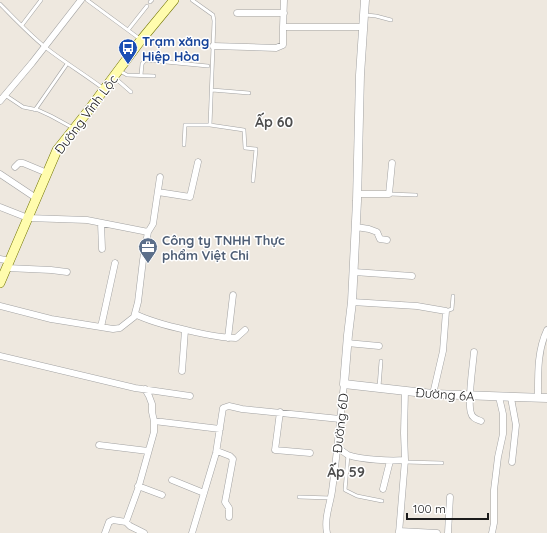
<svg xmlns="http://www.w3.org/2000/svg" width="547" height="533" viewBox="0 0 547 533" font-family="Quicksand,sans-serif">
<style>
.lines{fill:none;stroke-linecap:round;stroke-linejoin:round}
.service-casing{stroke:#a2a2a2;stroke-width:4}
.minor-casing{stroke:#a2a2a2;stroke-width:7}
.tertiary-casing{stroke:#a2a2a2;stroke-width:9}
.secondary-casing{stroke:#717400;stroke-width:10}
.service{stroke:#fff;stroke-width:3}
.minor{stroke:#fff;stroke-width:6}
.tertiary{stroke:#fff;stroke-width:8}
.secondary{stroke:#fffcad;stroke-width:9}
.labels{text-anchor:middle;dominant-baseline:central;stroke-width:3;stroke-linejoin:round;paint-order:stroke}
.transit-label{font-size:13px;font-weight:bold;fill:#164399;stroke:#fff;text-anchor:start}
.street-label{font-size:13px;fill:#1b1b1b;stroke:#fff}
.service-label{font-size:13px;font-weight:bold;fill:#4e5e75;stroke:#fff;text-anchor:start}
.neighbourhood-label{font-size:14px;font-weight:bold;fill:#4e4e4e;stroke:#fff}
</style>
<rect width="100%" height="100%" fill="#eee8df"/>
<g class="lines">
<defs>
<path id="service" d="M 87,0 L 140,39
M 192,0 L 213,15 L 214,21 L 210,125
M 150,2 L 152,0
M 0,4 C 15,19 29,34 45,47 C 64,62 84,74 104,89
M 366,15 L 376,16 L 391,20
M 22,25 L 41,0
M 128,30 L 147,6
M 120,71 L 127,75 L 154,76
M 141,75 L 142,64 L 145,60 L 208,66
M 115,78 L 131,92
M 212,90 L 249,93
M 5,95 L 23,107 L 38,110 L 51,116 L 73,128
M 35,110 L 67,64
M 184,145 L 185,125 L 210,125 L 244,130 L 245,148 L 256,149 L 253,181
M 389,194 L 416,195
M 446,311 L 452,309 L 453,296
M 379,387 L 381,361
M 348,455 L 345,490 L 357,496 L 382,501
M 405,462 L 442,463
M 299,497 L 331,498"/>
<path id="minor" d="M 237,13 L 284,13
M 283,27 L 284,0
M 213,46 L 276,48 L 283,45 L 283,27 L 363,27
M 0,101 L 32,63 L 81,0
M 15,167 L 19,163 L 23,163 L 47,173
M 0,174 L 36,198
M 158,192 L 190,197 L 198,162
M 358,194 L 389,194 L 392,163
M 0,207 L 28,218 L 87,220 L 148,232 L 143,260 L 138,302 L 134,317 L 120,328 L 113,329 L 51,319 L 0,306
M 101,223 L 102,249
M 356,227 L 369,229 L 377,232 L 380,239 L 387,240
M 148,232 L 153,224 L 160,177
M 0,259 L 10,261
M 7,268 L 51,270 L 67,272
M 354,272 L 412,276
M 352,302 L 417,306 L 446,311 L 443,351 L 433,394
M 135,314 C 151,322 168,326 186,330 C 203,334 219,338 236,338 L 245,330
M 101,327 L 115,263
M 228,338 L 233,295
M 347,343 L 379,346
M 474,352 C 473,365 467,403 471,413 C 472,418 476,419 481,421
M 0,356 L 135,388 L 190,396
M 182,371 L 185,330
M 511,398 L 516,425 L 512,462
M 538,398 C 538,375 537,351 547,330
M 280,412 L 275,450 L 310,453
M 154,421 L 220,429
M 99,445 L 148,451
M 338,448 C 341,450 345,453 348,455 C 362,460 391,461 405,460
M 217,451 L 230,456 L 233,459 L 225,502 L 229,508 L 229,517
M 172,480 L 204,493
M 138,486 L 162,495
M 383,489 L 390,461
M 126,522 L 130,526 L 144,533
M 399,531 L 437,533
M 105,533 L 109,522 L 113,520 L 126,522 L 138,489 L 154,432 L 154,421 L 152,412 L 152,404 L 149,396 L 145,389
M 192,533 L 216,453 L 223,408 L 229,406 L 242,409 L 340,419
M 327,533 C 324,518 330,505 332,491 C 337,455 340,420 344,384
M 399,533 L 405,460 L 404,433 L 405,391
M 448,533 L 450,497
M 492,533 L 494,523 L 494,490 L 498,457 L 503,434 L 503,414 L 499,397"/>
<path id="tertiary" d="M 365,0 L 360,75 L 357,201 L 352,302 L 348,335 L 344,384 L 433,394 L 547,398"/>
<path id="secondary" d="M 0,283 L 57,150 L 88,111 L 141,40 L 174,0"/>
</defs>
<use href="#service" class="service-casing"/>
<use href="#minor" class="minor-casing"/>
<use href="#tertiary" class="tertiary-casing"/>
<use href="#secondary" class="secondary-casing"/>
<use href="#service" class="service"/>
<use href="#minor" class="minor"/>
<use href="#tertiary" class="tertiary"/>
<use href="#secondary" class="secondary"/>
</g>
<defs>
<symbol id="bus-pin" viewBox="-11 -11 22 30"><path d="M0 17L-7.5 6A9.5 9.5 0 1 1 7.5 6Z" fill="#1a4fb4" stroke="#fff"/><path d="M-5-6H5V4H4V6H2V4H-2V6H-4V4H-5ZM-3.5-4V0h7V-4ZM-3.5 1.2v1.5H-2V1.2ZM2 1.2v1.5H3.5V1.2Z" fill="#fff"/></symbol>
<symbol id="office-pin" viewBox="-11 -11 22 30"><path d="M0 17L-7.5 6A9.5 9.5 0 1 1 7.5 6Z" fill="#5c6f8a" stroke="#fff"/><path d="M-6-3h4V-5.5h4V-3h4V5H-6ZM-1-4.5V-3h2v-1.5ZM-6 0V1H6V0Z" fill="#fff"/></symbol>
</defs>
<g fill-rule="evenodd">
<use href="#bus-pin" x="117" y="37" width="22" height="30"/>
<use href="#office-pin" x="137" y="236" width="22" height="30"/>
</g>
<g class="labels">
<g class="transit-label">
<text x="142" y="41">Trạm xăng<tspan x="142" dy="15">Hiệp Hòa</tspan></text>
</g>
<g class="street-label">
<text transform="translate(86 114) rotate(-53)">Đường Vĩnh Lộc</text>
<text transform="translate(445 394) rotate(4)">Đường 6A</text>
<text transform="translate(340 423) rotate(-84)">Đường 6D</text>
</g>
<g class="service-label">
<text x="162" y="240">Công ty TNHH Thực<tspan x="162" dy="15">phẩm Việt Chi</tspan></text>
</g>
<g class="neighbourhood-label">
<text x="274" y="122">Ấp 60</text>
<text x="346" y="472">Ấp 59</text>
</g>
</g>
<path d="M407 513v6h81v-6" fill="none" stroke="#1b1b1b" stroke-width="2"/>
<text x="413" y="513" font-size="12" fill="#1b1b1b" stroke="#ffffff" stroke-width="3" paint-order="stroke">100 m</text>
</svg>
